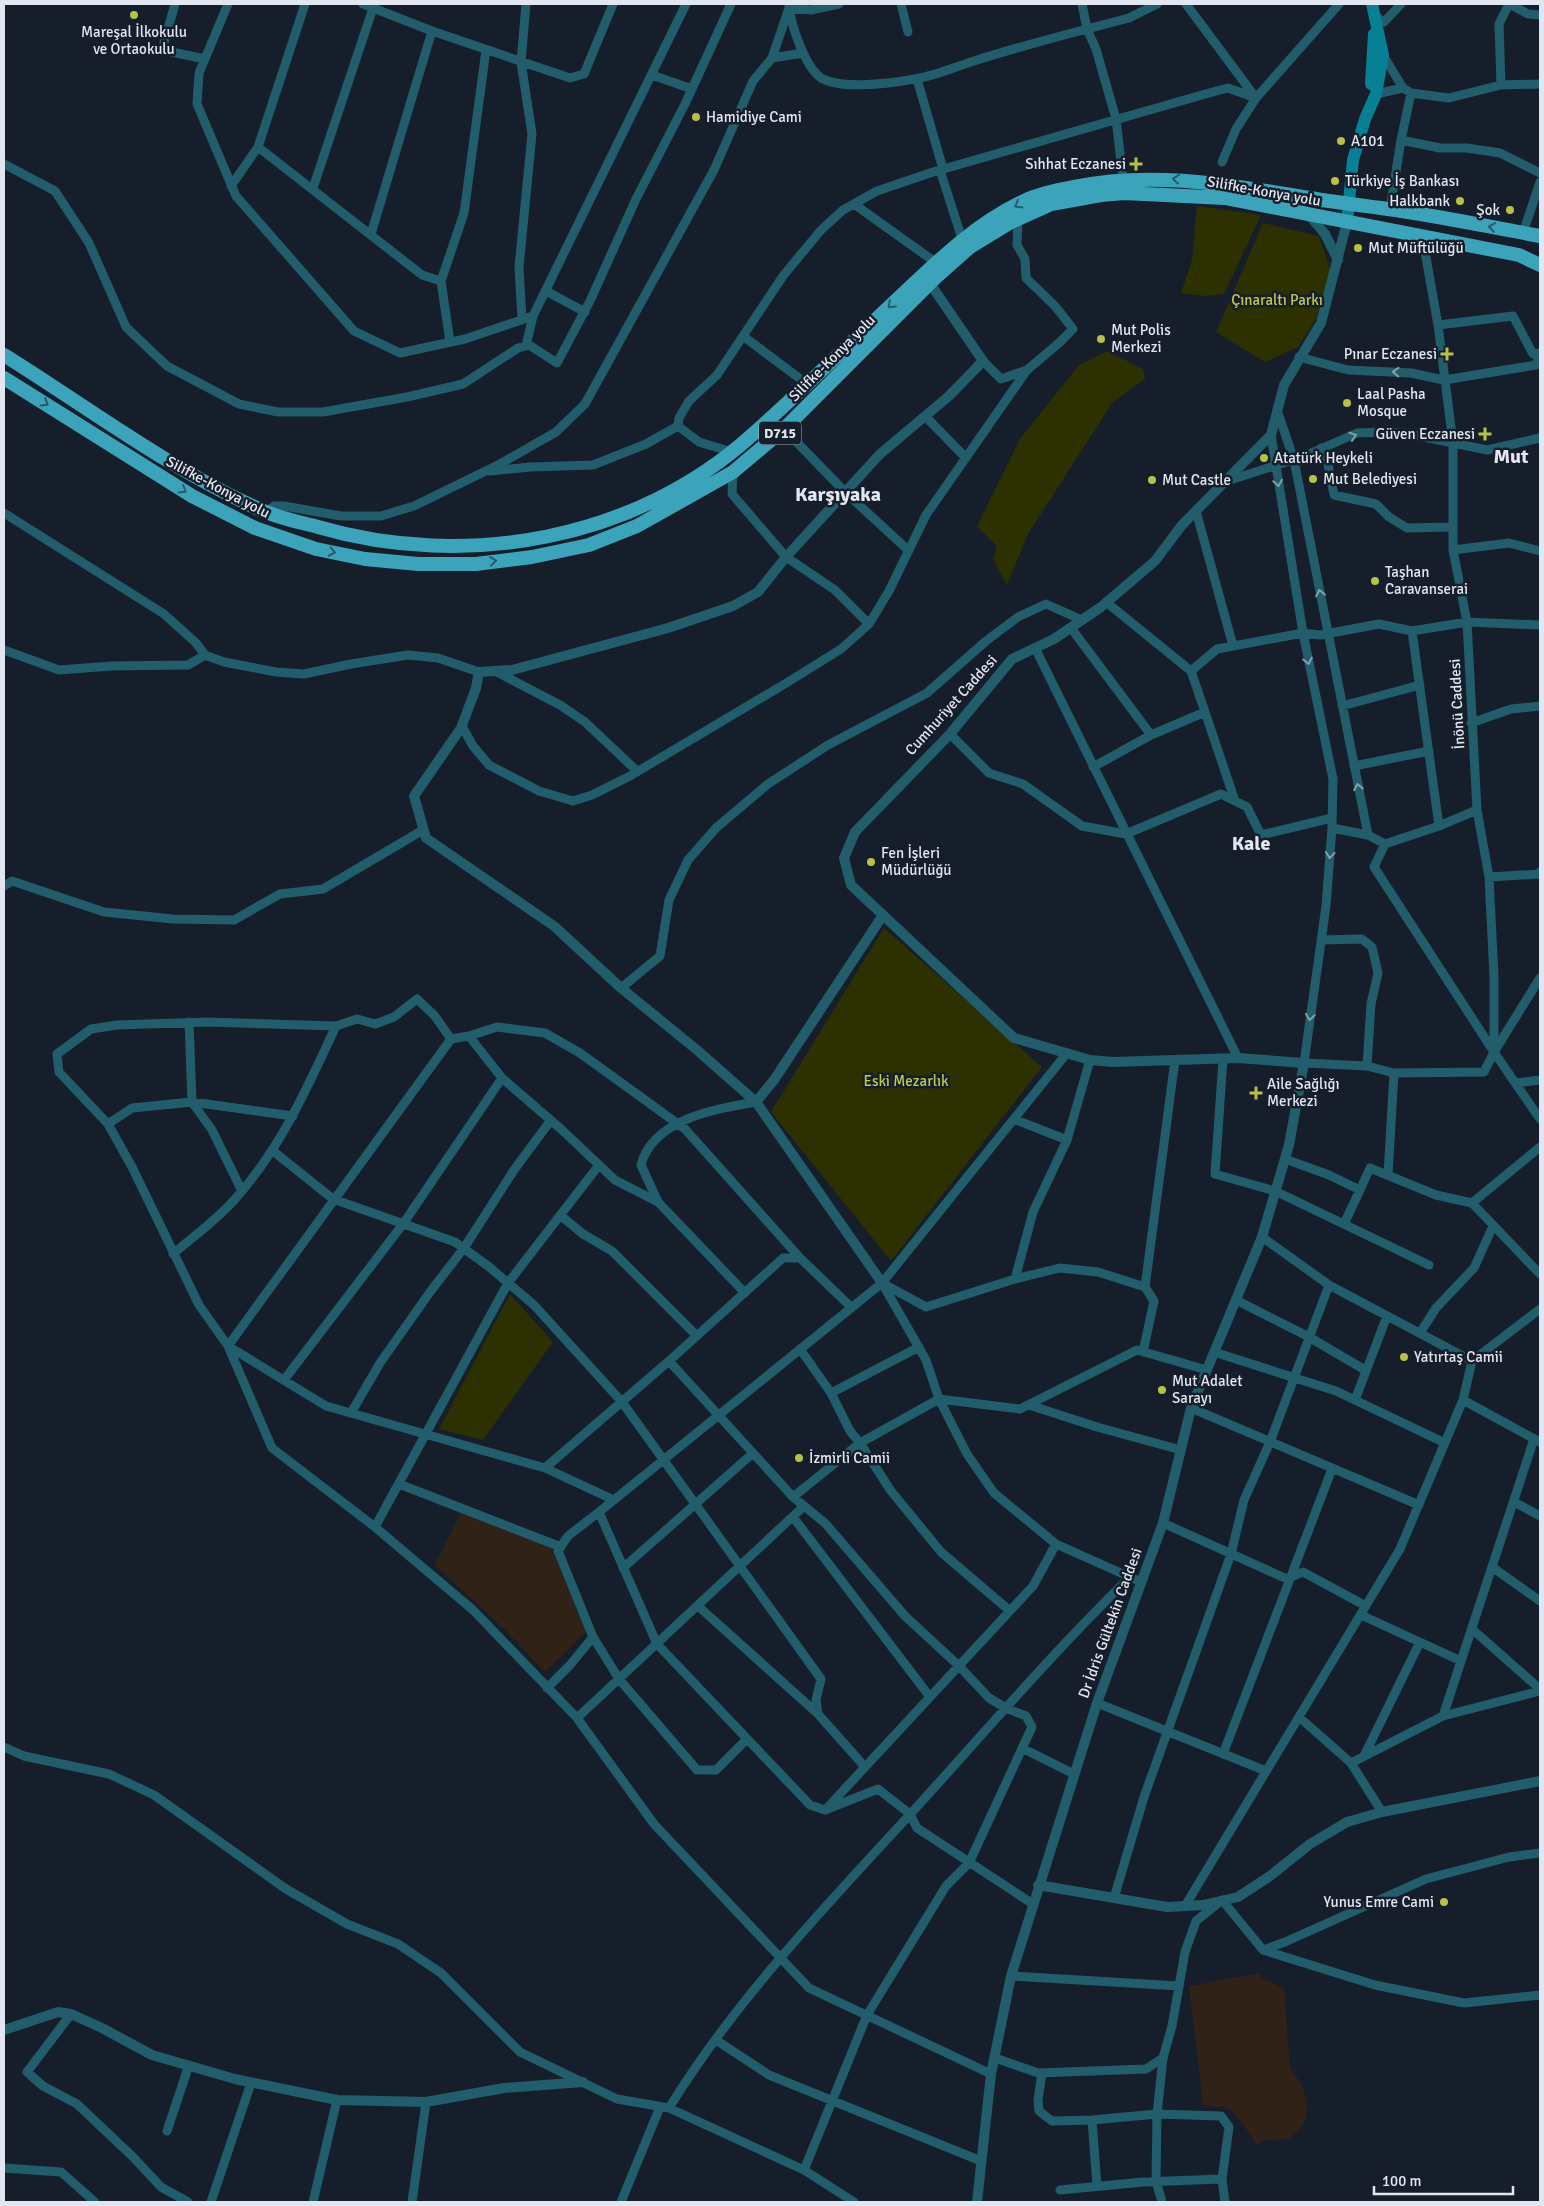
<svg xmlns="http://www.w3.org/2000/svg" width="1544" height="2206" viewBox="0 0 1544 2206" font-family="Signika,sans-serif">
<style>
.education{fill:#302216}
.green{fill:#2d3001}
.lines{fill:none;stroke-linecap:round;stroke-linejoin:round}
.minor{stroke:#215d6a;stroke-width:9}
.tertiary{stroke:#215d6a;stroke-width:10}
.secondary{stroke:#078095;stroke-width:12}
.trunk{stroke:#3ca4ba;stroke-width:14}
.oneway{stroke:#285a6b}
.oneway2{stroke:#81a2ad}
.poi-dot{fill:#b7c148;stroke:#171e2b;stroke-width:2}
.labels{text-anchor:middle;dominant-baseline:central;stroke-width:5;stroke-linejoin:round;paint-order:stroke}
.shield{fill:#171e2b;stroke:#a4aab5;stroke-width:1}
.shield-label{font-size:14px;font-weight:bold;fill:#e1e6f0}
.poi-label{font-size:15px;fill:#e1e6f0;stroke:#171e2b;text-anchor:start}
.street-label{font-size:15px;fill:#e1e6f0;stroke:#171e2b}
.park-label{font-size:15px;fill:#c0ca4e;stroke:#171e2b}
.district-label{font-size:20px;font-weight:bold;fill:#e1e6f0;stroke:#171e2b}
</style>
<rect width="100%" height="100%" fill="#171e2b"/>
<path class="education" d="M 464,1507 L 550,1545 L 586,1632 L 545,1672 L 504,1629 L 435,1565 Z
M 1260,1973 L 1261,1978 L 1284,1988 L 1290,2068 L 1302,2085 L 1307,2103 L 1306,2119 L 1297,2133 L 1287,2139 L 1267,2140 L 1256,2144 L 1243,2124 L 1230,2109 L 1203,2105 L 1189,1986 Z"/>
<path class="green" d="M 1197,206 L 1261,215 L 1224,294 L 1206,296 L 1181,293 L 1192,260 Z
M 1263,223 L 1319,236 L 1331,271 L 1316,319 L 1298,347 L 1265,362 L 1216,332 Z
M 1107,351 L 1143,369 L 1145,379 L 1112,403 L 1028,534 L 1007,585 L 993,559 L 997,546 L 977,526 L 1020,439 L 1079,365 Z
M 884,928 L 1042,1067 L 891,1261 L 771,1112 Z
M 510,1294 L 553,1342 L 483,1440 L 439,1429 Z"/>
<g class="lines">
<path class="minor" d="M 175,4 L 162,50 L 205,59
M 228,4 L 199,73 L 197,104 L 236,196 L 354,331 L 400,353 L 465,339 L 533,316 L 686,4
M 363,4 L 432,31 L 570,78 L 584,74 L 613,4
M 901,4 L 908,32
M 1082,4 L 1087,29 L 1129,18 L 1157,4
M 1186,4 L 1256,98 L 1236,129 L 1222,162
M 1510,4 L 1528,14 L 1540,15
M 789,6 C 791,25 805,67 821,78 C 842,90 892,83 915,79 C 935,76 955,67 974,61 C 1011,49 1049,39 1087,29 L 1096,49 L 1116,119 L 1123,179
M 1375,16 L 1384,22 L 1401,4
M 1383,55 L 1403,88 L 1411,93 L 1449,98 L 1501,85 L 1540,84
M 772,58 L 803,53
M 652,75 L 692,89
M 917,79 L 943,169
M 1501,85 L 1499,24 L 1509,4
M 1376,94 L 1403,88
M 1401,140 L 1411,93
M 258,147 L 422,275 L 441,281 L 450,342
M 4,164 L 55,191 L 89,243 L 126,327 L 167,366 L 239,404 L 278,412 L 323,412 L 407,397 L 463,384 L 518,348 L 529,345 L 557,363 L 590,301 L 636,199 L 685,104 L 731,4
M 940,170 L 962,239
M 231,186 L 258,147 L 305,4
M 313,188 L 373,8
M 854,204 L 935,262
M 1390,209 L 1401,140 L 1440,148 L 1467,148 L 1500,153 L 1540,173
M 1523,233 L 1540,182
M 371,234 L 432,31
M 441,281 L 464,213 L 486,50
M 546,291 L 585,312
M 522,320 L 519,267 L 532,134 L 521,62 L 526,4
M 1438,325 L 1513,316 L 1533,354 L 1540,353
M 743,336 L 807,384
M 526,346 L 533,316
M 1299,357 L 1348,370 L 1411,373 L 1444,380 L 1536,365 L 1540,354
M 983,361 L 1001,379 L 1027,370 L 1059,343 L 1073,329 L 1055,306 L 1026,278 L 1025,259 L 1017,245 L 1018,219
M 1277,410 L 1294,460 L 1368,835
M 925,416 L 966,458
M 784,429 L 846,493 L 908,550
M 1271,435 L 1303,633 L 1333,779 L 1332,828 L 1326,906 L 1304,1063 L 1367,1066 L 1394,1073 L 1484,1072 L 1494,1052 L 1494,976 L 1489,877 L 1477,810
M 1321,448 L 1327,459 L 1334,495 L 1376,504 L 1389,517 L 1407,528 L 1452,527
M 732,452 L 699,442 L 678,426 L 679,418 L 689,401 L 717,375 L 783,276 L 821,230 L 843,210 L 877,191 L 933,172 L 1209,93 L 1228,88 L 1256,98 L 1339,4
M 490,471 L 530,467 L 593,465 L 646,444 L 678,426
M 733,472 L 732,494 L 786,557 L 835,590 L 869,624 L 889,591 L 926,515 L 1027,370
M 1224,482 L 1302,457 L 1357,433 L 1384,432 L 1410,434 L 1487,450 L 1540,438
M 1196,511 L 1233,646
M 266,512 L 274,506 L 284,506 L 341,516 L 381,516 L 414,506 L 498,465 L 556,432 L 585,404 L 714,170 L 753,81 L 772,58 L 789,8 L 811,10 L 839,4
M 4,513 L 164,614 L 196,643 L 205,655 L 224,662 L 276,672 L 304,674 L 351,664 L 408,655 L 438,658 L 479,672
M 1453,550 L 1509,543 L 1540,551
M 1106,602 L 1191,671
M 1071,628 L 1151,735 L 1093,767
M 1412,631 L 1439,826
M 1035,648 L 1238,1058
M 4,650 L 59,670 L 111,666 L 188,665 L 205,655
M 495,671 L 560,705 L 585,722 L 637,771
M 1342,706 L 1420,685
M 1205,712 L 1235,801
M 1471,723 L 1511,709 L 1540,706
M 462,726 L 473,746 L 489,765 L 539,791 L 573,801 L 592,795 L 630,776 L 788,682 L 841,649 L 869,624
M 950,734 L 989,773 L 1023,784 L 1082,826 L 1126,834 L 1221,794 L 1247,807 L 1261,835 L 1332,818
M 1151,735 L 1205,712 L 1191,671 L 1217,649 L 1303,633 L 1320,635 L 1379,624 L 1412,631 L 1467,622 L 1540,625
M 1354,766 L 1429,751
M 1332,828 L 1368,835 L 1385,844 L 1439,826 L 1477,810 L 1467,622 L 1453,550 L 1453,443 L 1438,325 L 1422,235
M 1385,844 L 1374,867 L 1494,1052 L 1540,1119
M 1489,877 L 1540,874 L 1540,872
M 4,886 L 12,881 L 104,912 L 173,919 L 234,920 L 280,894 L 323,889 L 423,830
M 1321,940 L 1362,939 L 1372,947 L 1378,973 L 1371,1004 L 1367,1066
M 621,988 L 660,956 L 669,900 L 688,860 L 716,828 L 768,784 L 828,745 L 927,693 L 986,641 L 1018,617 L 1046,604 L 1082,620
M 189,1022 L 192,1102 L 293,1116
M 469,1036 L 502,1078 L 562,1130 L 615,1180 L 658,1202 L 745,1293
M 451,1039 L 434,1015 L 417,999 L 394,1017 L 375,1024 L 357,1019 L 336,1026 L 207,1022 L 117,1025 L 91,1029 L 57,1054 L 59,1072 L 108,1124 L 132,1167 L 199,1305 L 228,1346 L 272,1448 L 375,1527 L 473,1610 L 577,1718 L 654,1824 L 809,1988 L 991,2074
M 1494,1052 L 1540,978
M 1067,1053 L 882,1283 L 926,1360 L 939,1399 L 967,1454 L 994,1493 L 1056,1544 L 1141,1582
M 1223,1059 L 1215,1174 L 1275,1191 L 1429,1265
M 1516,1083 L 1540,1080
M 1014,1119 L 1067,1140
M 108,1124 L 132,1108 L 192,1102 L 212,1130 L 242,1191
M 273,1151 L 333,1199 L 455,1242 L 488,1266 L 534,1305 L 622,1402 L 821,1679 L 816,1700 L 818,1714 L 865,1767
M 1285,1159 L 1329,1175 L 1360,1190 L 1370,1168 L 1436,1195 L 1472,1203 L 1540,1147
M 1388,1175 L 1394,1073
M 658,1202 L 641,1165 C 653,1119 715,1109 756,1102
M 1472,1203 L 1540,1274
M 560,1215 L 583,1234 L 612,1251 L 697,1336
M 1344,1224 L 1360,1190
M 1262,1237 L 1329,1285 L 1472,1361
M 173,1254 C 194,1236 218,1219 236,1198 C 282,1146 307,1088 336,1026
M 1015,1279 L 1033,1212 L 1067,1140 L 1090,1060
M 1236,1300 L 1309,1337 L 1365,1370
M 1420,1333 L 1436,1308 L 1474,1268 L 1493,1226
M 228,1346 L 451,1039 L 469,1036 L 497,1027 L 545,1033 L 580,1053 L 685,1129 L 800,1258
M 228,1346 L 326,1406 L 545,1468 L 614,1500
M 800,1349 L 831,1393 L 850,1431 L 860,1443 L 891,1491 L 941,1552 L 1010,1611
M 1143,1352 L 1154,1301 L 1145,1287
M 1214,1352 L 1336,1391 L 1445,1443
M 669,1361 L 793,1497 L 825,1523 L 905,1616 L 959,1666 L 989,1698 L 1006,1708 L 1026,1716 L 1032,1727 L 969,1863 L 946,1886 L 867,2015 L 804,2170
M 284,1380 L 403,1224 L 502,1078
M 831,1393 L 919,1347
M 1355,1400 L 1387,1316
M 1463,1400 L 1540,1442
M 1029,1405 L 1097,1427 L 1181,1450
M 1191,1408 L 1419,1505
M 351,1413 L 380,1363 L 430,1292 L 464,1248 L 514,1170 L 551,1120
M 545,1468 L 669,1361 L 783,1258 L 800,1258 L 851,1307
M 399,1484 L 561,1547
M 793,1497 L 860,1443 L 939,1399 L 1020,1409 L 1137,1350 L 1207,1370
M 1514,1502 L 1540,1516
M 599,1512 L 568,1536 L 558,1551 L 593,1637 L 619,1679 L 697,1770 L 716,1770 L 746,1740
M 793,1517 L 930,1697
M 1163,1523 L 1287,1579 L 1303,1572 L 1366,1606
M 375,1527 L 508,1283 L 599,1165
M 1492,1567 L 1540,1601
M 623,1568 L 752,1454
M 698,1606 L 818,1714
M 1361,1615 L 1461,1661
M 1472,1629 L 1540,1689
M 547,1688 L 570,1665 L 593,1637
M 1097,1703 L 1266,1771
M 1443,1716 L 1534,1439
M 1299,1717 L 1351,1763 L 1443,1716 L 1540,1691
M 577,1718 L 804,1506
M 4,1747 L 24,1756 L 109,1774 L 154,1795 L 286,1889 L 347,1924 L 398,1944 L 441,1973 L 520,2052 L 617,2099 L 669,2108 L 804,2170 L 854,2202
M 1022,1748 L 1074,1774
M 1223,1754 L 1332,1469
M 1364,1756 L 1420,1642
M 1351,1763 L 1382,1812
M 828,1807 L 1033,1586 L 1056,1544
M 1114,1898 L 1144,1797 L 1231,1554 L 1244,1500 L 1270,1442 L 1329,1285
M 1033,1904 L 917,1828 L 910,1814 L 878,1789 L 825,1810 L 810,1805 L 657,1644 L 599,1512 L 882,1283 L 926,1307 L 1015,1279 L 1060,1268 L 1098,1272 L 1145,1287 L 1175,1060
M 1185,1906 L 1400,1549 L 1463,1400 L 1472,1361 L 1540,1309
M 1263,1950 L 1375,1985 L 1464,2003 L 1540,1995
M 1011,1976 L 1179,1986
M 71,2014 L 27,2072 L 43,2086 L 77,2104 L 133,2157 L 161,2187 L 188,2202
M 716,2040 L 769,2075 L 981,2161
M 995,2058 L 1038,2073 L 1146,2069 L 1163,2058 L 1172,2026 L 1185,1952 L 1196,1921 L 1222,1900 L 1263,1950 L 1285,1942 L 1426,1879 L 1509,1857 L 1540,1853
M 1042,2073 L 1038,2100 L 1039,2111 L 1052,2121 L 1092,2120 L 1157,2114 L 1163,2058
M 669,2108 C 736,1999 827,1905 914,1810 C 985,1732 1054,1651 1130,1577
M 1092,2120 L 1097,2186
M 167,2131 L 189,2065
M 4,2168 L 61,2172 L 95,2202
M 1222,2179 L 1225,2202
M 1060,2190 L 1143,2182 L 1222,2179 L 1229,2127 L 1221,2116 L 1157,2114 L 1156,2181 L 1162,2202
M 211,2202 L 251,2083
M 313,2202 L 337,2100
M 412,2202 L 426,2102
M 621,2202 L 660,2107"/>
<path class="tertiary" d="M 1310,216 L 1325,234 L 1338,260
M 756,1102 L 774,1080 L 883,915
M 882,1283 L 756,1102 L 697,1050 L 621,988 L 554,926 L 426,838 L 414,796 L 461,728 L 476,688 L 479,672 L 512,670 L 668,628 L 733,606 L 758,592 L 786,557 L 880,454 L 949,396 L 983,361 L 927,279
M 1038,1885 L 1167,1907 L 1203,1905 L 1238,1897 L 1270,1876 L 1310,1844 L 1347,1822 L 1382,1812 L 1540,1781
M 4,2030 L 58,2012 L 71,2014 L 102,2028 L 152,2055 L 235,2079 L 337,2100 L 426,2102 L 504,2088 L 583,2082
M 977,2202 L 991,2074 L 1011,1976 L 1097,1703 L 1163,1523 L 1191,1408 L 1262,1237 L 1289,1145 L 1304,1063 L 1238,1058 L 1113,1062 L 1090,1060 L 1014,1038 L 851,885 L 844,858 L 855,832 L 950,734 L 1012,659 L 1054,639 L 1101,607 L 1155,561 L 1182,525 L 1271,435 L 1284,385 L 1321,323 L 1347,222"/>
<path class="secondary" d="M 1371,84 L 1374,34
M 1347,222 L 1353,160 L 1365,119 L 1376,94 L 1383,55 L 1372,4"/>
<path class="trunk" d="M 4,355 C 89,408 169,469 261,510 C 279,518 299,522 318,527 C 466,570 636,540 752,435 C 799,393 844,349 890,306 C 932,267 971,226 1024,201 C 1039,194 1058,190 1074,187 C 1160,169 1243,188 1329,201 C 1348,204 1368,206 1388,209 C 1439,216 1490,227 1540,236
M 4,378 L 192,496 L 255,528 L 316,549 L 365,559 L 418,564 L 476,564 L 532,557 L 589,545 L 637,526 L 733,472 L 784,429 L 935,278 L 970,247 L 1011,222 L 1051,204 L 1101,195 L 1124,193 L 1225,198 L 1519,255 L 1540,265"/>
</g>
<defs><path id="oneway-chevron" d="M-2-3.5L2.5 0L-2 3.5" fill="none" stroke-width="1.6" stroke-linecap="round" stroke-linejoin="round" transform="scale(1.25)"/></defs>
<g class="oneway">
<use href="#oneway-chevron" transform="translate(1176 179) rotate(-174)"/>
<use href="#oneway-chevron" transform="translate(1018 205) rotate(149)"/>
<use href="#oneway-chevron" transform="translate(1492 227) rotate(-170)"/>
<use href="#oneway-chevron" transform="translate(891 305) rotate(137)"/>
<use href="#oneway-chevron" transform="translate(45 403) rotate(32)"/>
<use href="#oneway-chevron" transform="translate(183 490) rotate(32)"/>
<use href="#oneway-chevron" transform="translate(332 552) rotate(12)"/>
<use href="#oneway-chevron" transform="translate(493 561) rotate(-7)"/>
</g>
<g class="oneway2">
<use href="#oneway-chevron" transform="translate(1396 372) rotate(-178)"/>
<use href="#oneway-chevron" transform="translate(1353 436) rotate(-18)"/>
<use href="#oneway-chevron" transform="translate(1278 483) rotate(81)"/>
<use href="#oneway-chevron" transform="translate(1320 593) rotate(-101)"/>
<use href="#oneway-chevron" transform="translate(1308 661) rotate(78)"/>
<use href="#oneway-chevron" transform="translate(1358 787) rotate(-101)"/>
<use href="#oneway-chevron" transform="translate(1330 855) rotate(95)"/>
<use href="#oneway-chevron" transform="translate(1310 1017) rotate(98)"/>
</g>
<g class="poi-dot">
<circle cx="134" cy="15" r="5"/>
<circle cx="696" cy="117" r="5"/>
<circle cx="1341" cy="141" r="5"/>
<path d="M1133.5 156.5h5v5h5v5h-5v5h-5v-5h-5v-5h5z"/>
<circle cx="1335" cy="181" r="5"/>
<circle cx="1460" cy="201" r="5"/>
<circle cx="1510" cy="210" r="5"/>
<circle cx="1358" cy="248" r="5"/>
<circle cx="1101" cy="339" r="5"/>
<path d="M1444.5 346.5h5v5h5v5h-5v5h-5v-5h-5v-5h5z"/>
<circle cx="1347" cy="403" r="5"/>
<path d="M1482.5 426.5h5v5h5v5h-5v5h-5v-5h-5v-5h5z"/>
<circle cx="1264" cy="458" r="5"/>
<circle cx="1313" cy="479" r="5"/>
<circle cx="1152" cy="480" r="5"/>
<circle cx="1375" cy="581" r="5"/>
<circle cx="871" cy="862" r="5"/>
<path d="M1253.5 1085.5h5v5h5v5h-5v5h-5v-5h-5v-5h5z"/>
<circle cx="1404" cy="1357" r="5"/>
<circle cx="1162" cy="1390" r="5"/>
<circle cx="799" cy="1458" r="5"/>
<circle cx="1444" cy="1902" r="5"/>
</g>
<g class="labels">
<rect class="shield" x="759" y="421.5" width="42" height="23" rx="4"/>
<g class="shield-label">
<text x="780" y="433">D715</text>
</g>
<g class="poi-label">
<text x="134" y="32" text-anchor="middle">Mareşal İlkokulu<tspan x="134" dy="17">ve Ortaokulu</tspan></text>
<text x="706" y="117">Hamidiye Cami</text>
<text x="1351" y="141">A101</text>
<text x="1126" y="164" text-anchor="end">Sıhhat Eczanesi</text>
<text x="1345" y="181">Türkiye İş Bankası</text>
<text x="1450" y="201" text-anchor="end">Halkbank</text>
<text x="1500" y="210" text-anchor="end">Şok</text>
<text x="1368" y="248">Mut Müftülüğü</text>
<text x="1111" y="330">Mut Polis<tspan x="1111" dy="17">Merkezi</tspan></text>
<text x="1437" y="354" text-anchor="end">Pınar Eczanesi</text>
<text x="1357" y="394">Laal Pasha<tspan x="1357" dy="17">Mosque</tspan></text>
<text x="1475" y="434" text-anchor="end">Güven Eczanesi</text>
<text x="1274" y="458">Atatürk Heykeli</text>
<text x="1323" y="479">Mut Belediyesi</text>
<text x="1162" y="480">Mut Castle</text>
<text x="1385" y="572">Taşhan<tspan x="1385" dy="17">Caravanserai</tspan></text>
<text x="881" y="853">Fen İşleri<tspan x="881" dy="17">Müdürlüğü</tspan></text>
<text x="1267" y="1084">Aile Sağlığı<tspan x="1267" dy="17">Merkezi</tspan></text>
<text x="1414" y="1357">Yatırtaş Camii</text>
<text x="1172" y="1381">Mut Adalet<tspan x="1172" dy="17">Sarayı</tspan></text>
<text x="809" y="1458">İzmirli Camii</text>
<text x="1434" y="1902" text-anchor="end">Yunus Emre Cami</text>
</g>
<g class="street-label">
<text transform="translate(1264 191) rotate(10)">Silifke-Konya yolu</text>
<text transform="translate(832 358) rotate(-45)">Silifke-Konya yolu</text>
<text transform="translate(218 487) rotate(28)">Silifke-Konya yolu</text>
<text transform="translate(1457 704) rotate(-93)">İnönü Caddesi</text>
<text transform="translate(951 705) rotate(-48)">Cumhuriyet Caddesi</text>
<text transform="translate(1110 1623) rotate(-70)">Dr İdris Gültekin Caddesi</text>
</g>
<g class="park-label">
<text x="1277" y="300">Çınaraltı Parkı</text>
<text x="906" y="1081">Eski Mezarlık</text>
</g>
<g class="district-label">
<text x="1511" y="456">Mut</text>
<text x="838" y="494">Karşıyaka</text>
<text x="1251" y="843">Kale</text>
</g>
</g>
<rect width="1544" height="2206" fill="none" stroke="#e1e6f0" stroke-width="10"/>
<path d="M1374 2186v8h139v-8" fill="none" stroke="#e1e6f0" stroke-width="2.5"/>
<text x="1382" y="2186" font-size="15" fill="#e1e6f0" stroke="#171e2b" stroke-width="4" paint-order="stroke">100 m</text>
</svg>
